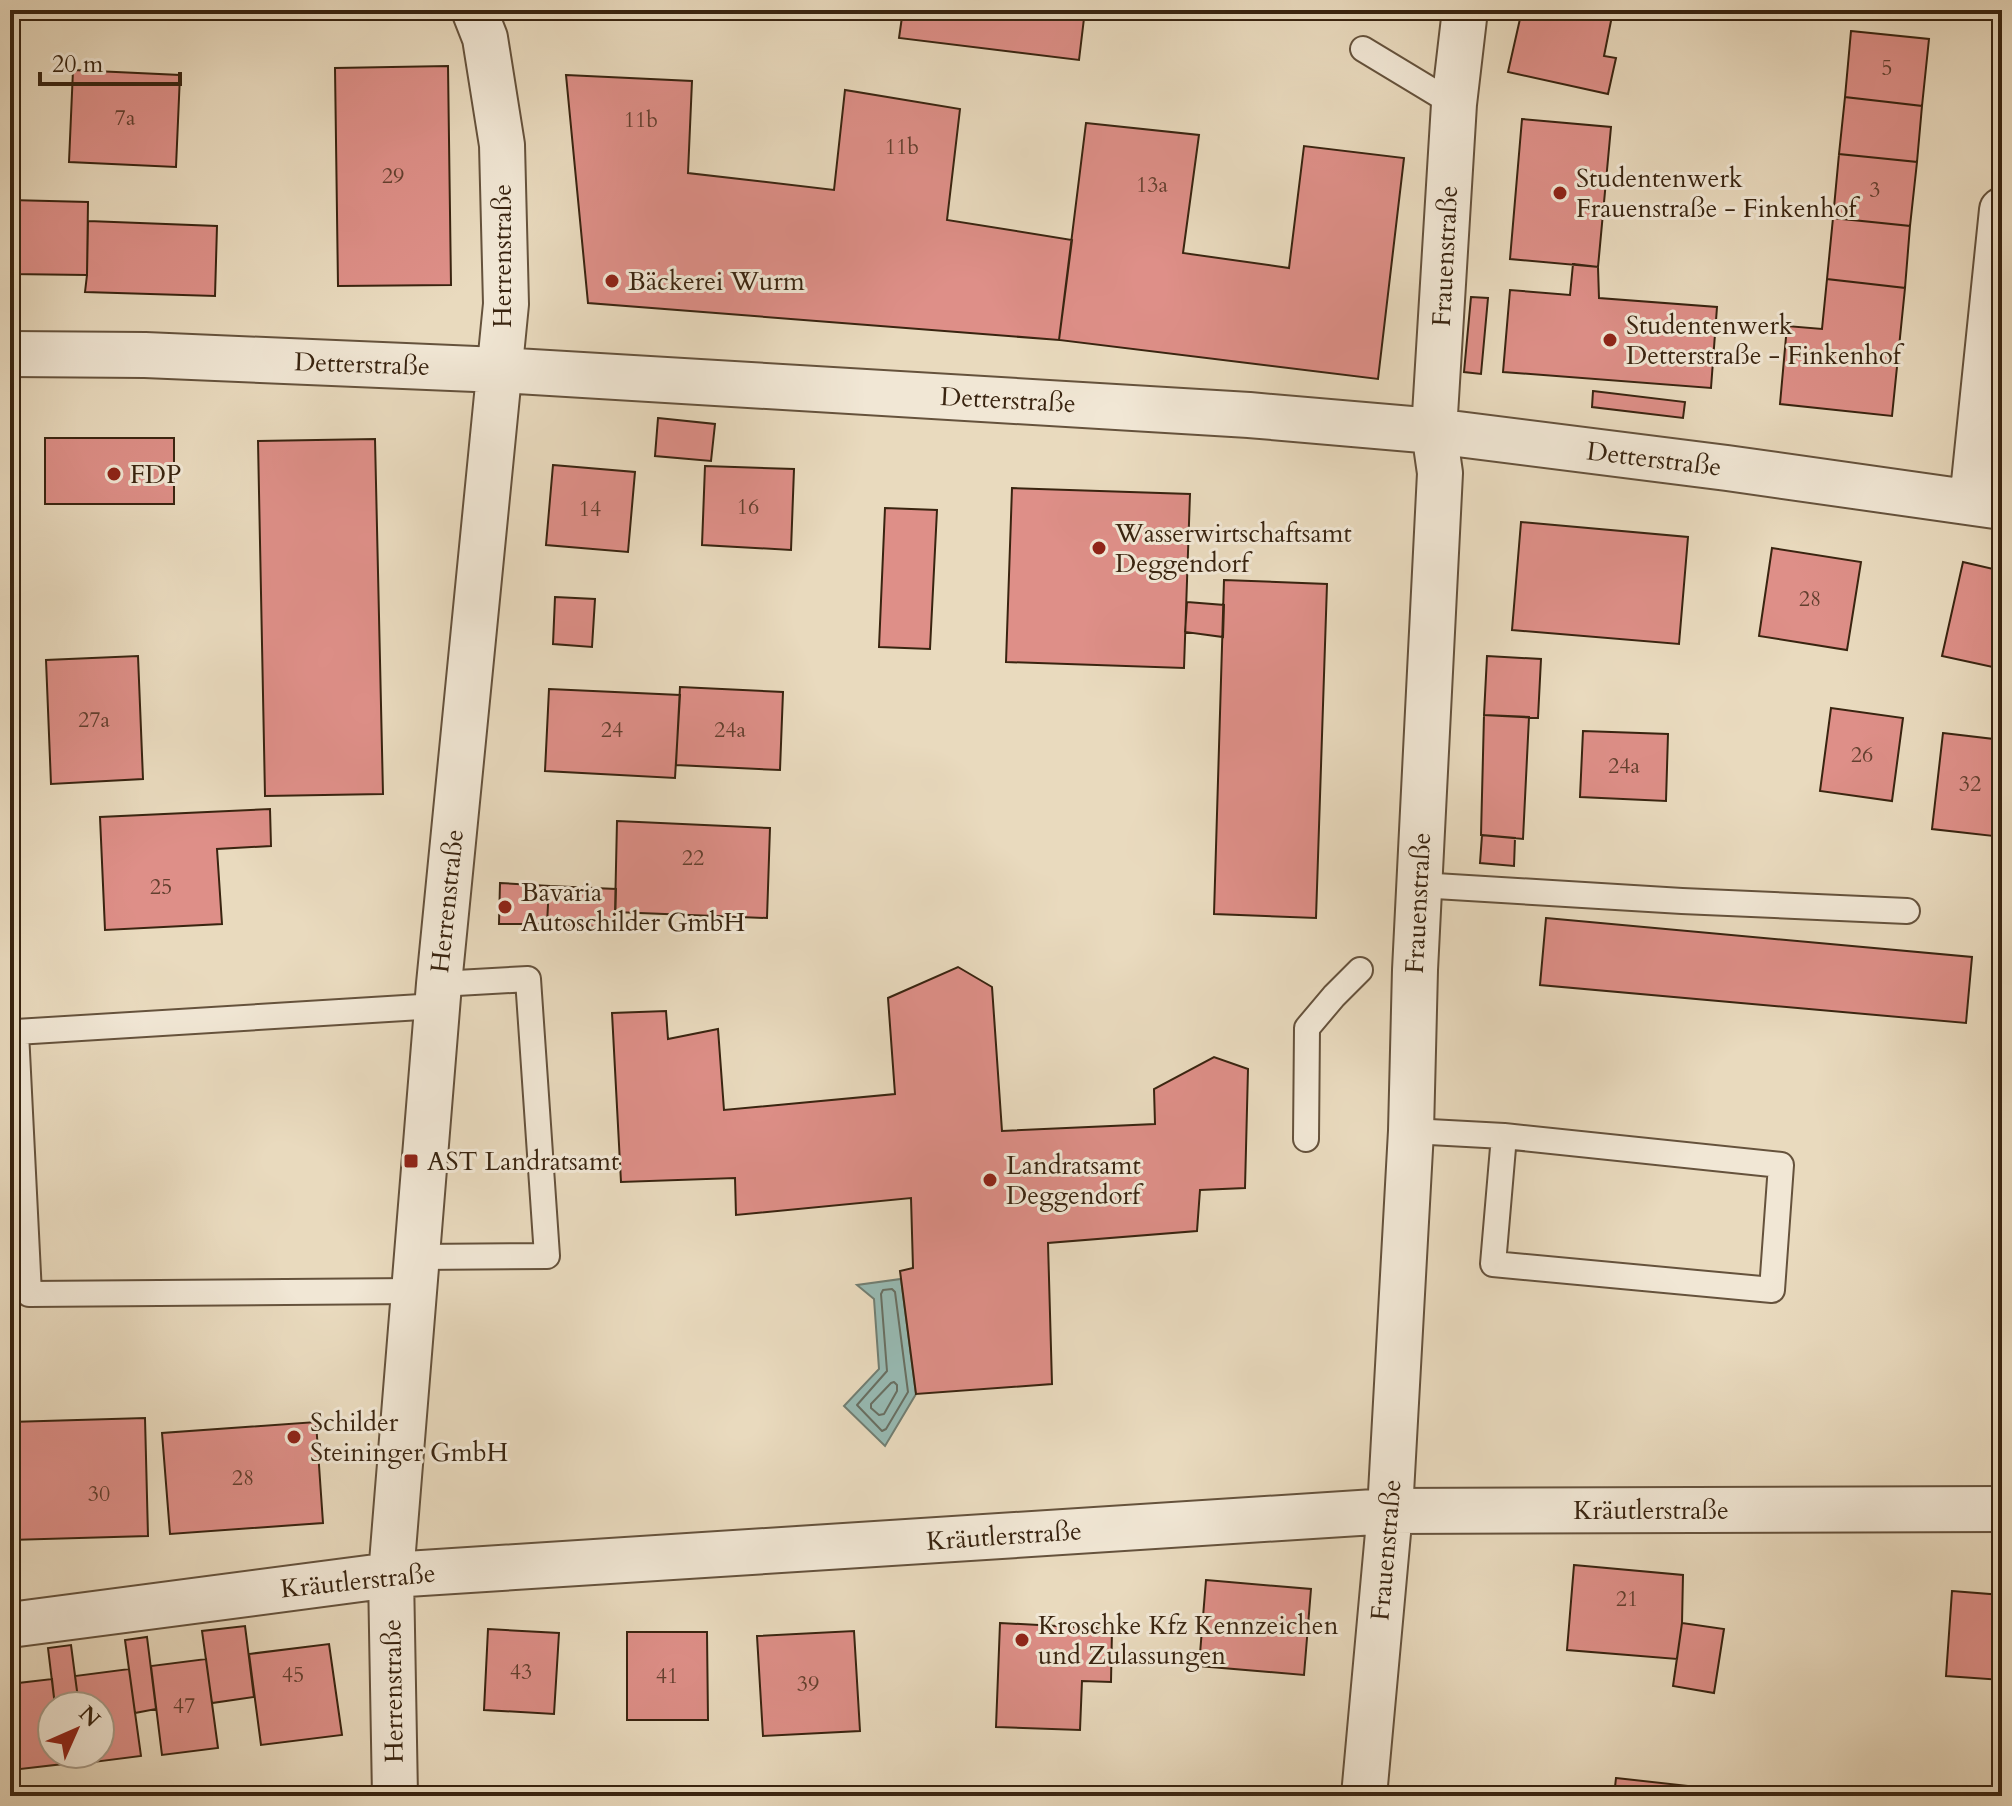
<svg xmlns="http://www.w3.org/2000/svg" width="2012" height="1806" viewBox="0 0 2012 1806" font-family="Cardo,serif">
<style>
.water{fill:#97bab3;stroke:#717e72;stroke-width:2}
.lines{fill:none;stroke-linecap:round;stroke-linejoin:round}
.shore{stroke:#686f62;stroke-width:2}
.building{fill:#de8f88;stroke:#392410;stroke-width:2}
.service-casing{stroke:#65523c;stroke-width:28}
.minor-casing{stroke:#65523c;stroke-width:48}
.service{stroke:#f1e7d5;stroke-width:24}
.minor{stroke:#f1e7d5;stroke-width:44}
.poi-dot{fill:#8f2418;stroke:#f1e7d5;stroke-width:3}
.labels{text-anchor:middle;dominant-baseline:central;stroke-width:6;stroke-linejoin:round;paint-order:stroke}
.number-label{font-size:22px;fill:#623f2e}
.poi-label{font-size:26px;fill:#392410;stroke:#f1e7d5;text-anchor:start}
.street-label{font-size:26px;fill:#392410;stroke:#f1e7d5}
</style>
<rect width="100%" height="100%" fill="#e9dabe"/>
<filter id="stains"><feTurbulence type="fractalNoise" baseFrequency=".0025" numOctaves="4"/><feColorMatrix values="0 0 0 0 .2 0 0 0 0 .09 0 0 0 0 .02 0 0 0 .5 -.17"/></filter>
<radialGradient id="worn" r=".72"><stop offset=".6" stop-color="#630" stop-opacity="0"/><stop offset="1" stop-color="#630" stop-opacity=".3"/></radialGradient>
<path class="water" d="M 901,1279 L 916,1394 L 885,1446 L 844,1406 L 879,1369 L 874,1299 L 857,1285 Z"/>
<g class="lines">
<path class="shore" d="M 892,1289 L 895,1292 L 908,1392 L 886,1429 L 882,1431 L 857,1405 L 887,1371 L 881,1294 L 883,1290 Z
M 894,1382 L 897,1385 L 897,1391 L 884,1414 L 879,1415 L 871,1408 L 871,1404 L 891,1383 Z"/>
</g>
<path class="building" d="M 903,10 L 1085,10 L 1079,60 L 899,38 Z
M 1522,10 L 1584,10 L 1612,16 L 1604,56 L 1616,58 L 1608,94 L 1508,72 Z
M 1851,31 L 1929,39 L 1922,106 L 1845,97 Z
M 448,66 L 451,285 L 338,286 L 335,68 Z
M 73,70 L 180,75 L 176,167 L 69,162 Z
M 566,75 L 692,81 L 688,173 L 834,190 L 845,90 L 960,109 L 947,220 L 1072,240 L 1059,340 L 588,303 Z
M 1845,97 L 1922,106 L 1917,162 L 1839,154 Z
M 1522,119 L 1611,127 L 1598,267 L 1510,259 Z
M 1086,123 L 1199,135 L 1183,253 L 1289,268 L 1304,146 L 1404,158 L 1378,379 L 1059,340 Z
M 1839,154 L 1917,162 L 1910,226 L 1833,218 Z
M 10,200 L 88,202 L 87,275 L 10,274 Z
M 1833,218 L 1910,226 L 1905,288 L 1827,279 Z
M 88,221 L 217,226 L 215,296 L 85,292 L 87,275 Z
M 1573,264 L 1598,267 L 1599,298 L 1717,307 L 1711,388 L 1503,372 L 1510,290 L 1570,295 Z
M 1827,279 L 1905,288 L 1892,416 L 1780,404 L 1787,326 L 1822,329 Z
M 1471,297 L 1488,298 L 1481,374 L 1464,372 Z
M 1593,391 L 1685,402 L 1683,418 L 1592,407 Z
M 658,418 L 715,424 L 711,461 L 655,456 Z
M 45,438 L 174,438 L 174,504 L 45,504 Z
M 375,439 L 383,794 L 265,796 L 258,441 Z
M 553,465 L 635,472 L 628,552 L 546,545 Z
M 705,466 L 794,469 L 791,550 L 702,545 Z
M 1012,488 L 1190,494 L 1184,668 L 1006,662 Z
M 885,508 L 937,510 L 930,649 L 879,647 Z
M 1521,522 L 1688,537 L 1679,644 L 1512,630 Z
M 1772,548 L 1861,562 L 1847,650 L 1759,636 Z
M 1963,562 L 2002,571 L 2002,669 L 1942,656 Z
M 1224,580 L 1327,584 L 1316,918 L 1214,914 Z
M 555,597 L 595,599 L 592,647 L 553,644 Z
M 1187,602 L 1224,605 L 1223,637 L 1185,632 Z
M 138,656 L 143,779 L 51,784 L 46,660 Z
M 1487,656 L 1541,659 L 1538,718 L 1484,715 Z
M 680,687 L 783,692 L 780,770 L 676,765 Z
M 549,689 L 680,695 L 675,778 L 545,771 Z
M 1831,708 L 1903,718 L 1892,801 L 1820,791 Z
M 1484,715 L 1529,717 L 1523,839 L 1481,835 Z
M 1583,731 L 1668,734 L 1666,801 L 1580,797 Z
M 1943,733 L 2002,740 L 2002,837 L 1932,829 Z
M 270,809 L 271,846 L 217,849 L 222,924 L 105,930 L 100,817 Z
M 617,821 L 770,828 L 767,918 L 615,912 Z
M 1482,835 L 1515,838 L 1514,866 L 1480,863 Z
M 500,883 L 549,886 L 547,924 L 499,924 Z
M 549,886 L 616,889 L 615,928 L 547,924 Z
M 1546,918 L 1972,957 L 1966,1023 L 1540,985 Z
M 958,967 L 992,987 L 1002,1131 L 1155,1124 L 1154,1089 L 1214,1057 L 1248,1069 L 1245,1188 L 1200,1190 L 1197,1231 L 1048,1243 L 1052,1384 L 916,1394 L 900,1271 L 913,1268 L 911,1198 L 736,1215 L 735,1178 L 621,1182 L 612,1013 L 666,1011 L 668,1039 L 718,1029 L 724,1110 L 895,1094 L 888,998 Z
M 2002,1404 L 2002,1457 L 1999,1456 Z
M 145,1418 L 148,1536 L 10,1540 L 10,1422 Z
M 316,1422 L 323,1523 L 170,1534 L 162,1433 Z
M 1574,1565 L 1683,1575 L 1682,1623 L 1677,1659 L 1567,1650 Z
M 1206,1580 L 1311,1589 L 1304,1675 L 1199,1666 Z
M 1952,1591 L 2002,1595 L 2002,1680 L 1946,1676 Z
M 1000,1623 L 1112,1629 L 1111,1682 L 1082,1681 L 1080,1730 L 996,1727 Z
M 1682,1623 L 1724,1629 L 1714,1693 L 1673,1686 Z
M 245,1626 L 254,1697 L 212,1703 L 202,1631 Z
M 488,1629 L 559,1633 L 554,1714 L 484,1710 Z
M 854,1631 L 860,1731 L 763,1736 L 757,1636 Z
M 627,1632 L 707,1632 L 708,1720 L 627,1720 Z
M 147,1637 L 156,1709 L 135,1713 L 125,1640 Z
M 329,1644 L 342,1735 L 261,1745 L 249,1654 Z
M 71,1645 L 79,1706 L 55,1706 L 48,1648 Z
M 206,1659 L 218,1748 L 162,1755 L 151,1666 Z
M 129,1669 L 141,1756 L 86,1763 L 85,1754 L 100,1754 L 100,1706 L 79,1706 L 75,1676 Z
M 52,1679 L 55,1706 L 52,1706 L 52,1754 L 62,1754 L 63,1764 L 12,1770 L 10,1754 L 10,1684 Z
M 1616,1778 L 1734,1791 L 1733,1796 L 1614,1796 Z"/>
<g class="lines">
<defs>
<path id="service" d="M 1363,49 L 1454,104
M 1419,885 L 1682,901 L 1907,911
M 1411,1131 L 1504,1136 L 1781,1165 L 1772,1290 L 1493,1264 L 1504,1136
M 1306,1139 L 1307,1028 L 1334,996 L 1360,970
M 417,1257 L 547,1256 L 528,979 L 439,984
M 414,1291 L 29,1294 L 16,1032 L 437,1006"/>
<path id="minor" d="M 10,354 L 145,355 L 499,370 L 1249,415 L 1434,431 L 1727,468 L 2002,507
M 1972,502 L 2002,210
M 10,1625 L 391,1575 L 1390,1511 L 2002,1509
M 395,1796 L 391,1575 L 439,984 L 506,304 L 502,145 L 485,38 L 474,10
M 1364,1796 L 1390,1511 L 1411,1131 L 1415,970 L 1440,473 L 1434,431 L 1454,104 L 1465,10"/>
</defs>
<use href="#service" class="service-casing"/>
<use href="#minor" class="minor-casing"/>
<use href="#service" class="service"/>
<use href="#minor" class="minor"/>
</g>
<g class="poi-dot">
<circle cx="1560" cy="193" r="8"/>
<circle cx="612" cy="281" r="8"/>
<circle cx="1610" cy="340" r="8"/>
<circle cx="114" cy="474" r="8"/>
<circle cx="1099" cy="548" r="8"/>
<circle cx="505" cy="907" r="8"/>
<rect x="403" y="1153" width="16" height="16" rx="4"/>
<circle cx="990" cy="1180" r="8"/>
<circle cx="294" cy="1437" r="8"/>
<circle cx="1022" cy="1640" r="8"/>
</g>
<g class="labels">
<g class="number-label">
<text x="1887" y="68">5</text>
<text x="125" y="118">7a</text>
<text x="641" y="120">11b</text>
<text x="902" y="147">11b</text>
<text x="393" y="176">29</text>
<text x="1152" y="185">13a</text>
<text x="1875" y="190">3</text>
<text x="748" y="507">16</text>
<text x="590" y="509">14</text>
<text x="1810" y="599">28</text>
<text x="94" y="720">27a</text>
<text x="612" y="730">24</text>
<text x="730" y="730">24a</text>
<text x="1862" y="755">26</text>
<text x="1624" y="766">24a</text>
<text x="1970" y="784">32</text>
<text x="693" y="858">22</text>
<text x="161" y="887">25</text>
<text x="243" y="1478">28</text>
<text x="99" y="1494">30</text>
<text x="1627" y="1599">21</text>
<text x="521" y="1672">43</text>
<text x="293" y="1675">45</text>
<text x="667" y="1676">41</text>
<text x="808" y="1684">39</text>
<text x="184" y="1706">47</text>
</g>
<g class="poi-label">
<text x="1576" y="178">Studentenwerk<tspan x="1576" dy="30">Frauenstraße - Finkenhof</tspan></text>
<text x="628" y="281">Bäckerei Wurm</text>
<text x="1626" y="325">Studentenwerk<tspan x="1626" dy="30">Detterstraße - Finkenhof</tspan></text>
<text x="130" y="474">FDP</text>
<text x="1115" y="533">Wasserwirtschaftsamt<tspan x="1115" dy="30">Deggendorf</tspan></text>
<text x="521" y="892">Bavaria<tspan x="521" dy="30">Autoschilder GmbH</tspan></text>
<text x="427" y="1161">AST Landratsamt</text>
<text x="1006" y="1165">Landratsamt<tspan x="1006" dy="30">Deggendorf</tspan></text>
<text x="310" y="1422">Schilder<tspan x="310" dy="30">Steininger GmbH</tspan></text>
<text x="1038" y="1625">Kroschke Kfz Kennzeichen<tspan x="1038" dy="30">und Zulassungen</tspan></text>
</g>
<g class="street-label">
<text transform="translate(502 256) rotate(-90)">Herrenstraße</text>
<text transform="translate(1445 256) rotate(-87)">Frauenstraße</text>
<text transform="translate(362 364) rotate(2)">Detterstraße</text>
<text transform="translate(1008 400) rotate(3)">Detterstraße</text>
<text transform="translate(1654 459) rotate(7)">Detterstraße</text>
<text transform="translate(447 901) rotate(-84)">Herrenstraße</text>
<text transform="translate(1418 903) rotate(-87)">Frauenstraße</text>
<text x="1651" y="1510">Kräutlerstraße</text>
<text transform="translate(1004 1536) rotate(-4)">Kräutlerstraße</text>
<text transform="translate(1386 1550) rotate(-85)">Frauenstraße</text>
<text transform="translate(358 1581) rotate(-6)">Kräutlerstraße</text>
<text transform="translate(393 1691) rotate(-91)">Herrenstraße</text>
</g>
</g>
<rect width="2012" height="1806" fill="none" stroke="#e9dabe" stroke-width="40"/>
<rect x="12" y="12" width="1988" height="1782" fill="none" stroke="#392410" stroke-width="4"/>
<rect x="20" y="20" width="1972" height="1766" fill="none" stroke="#392410" stroke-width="2"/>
<g transform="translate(76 1730) rotate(45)"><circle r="38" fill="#f1e7d5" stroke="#a79986" stroke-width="2"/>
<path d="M0-6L14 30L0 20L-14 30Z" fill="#8f2418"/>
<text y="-12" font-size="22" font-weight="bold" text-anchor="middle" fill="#392410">N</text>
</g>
<path d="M40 72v12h140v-12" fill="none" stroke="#392410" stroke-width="4"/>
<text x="52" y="72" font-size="24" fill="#392410" stroke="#f1e7d5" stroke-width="6" paint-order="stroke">20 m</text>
<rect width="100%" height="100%" filter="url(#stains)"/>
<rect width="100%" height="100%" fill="url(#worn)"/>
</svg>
